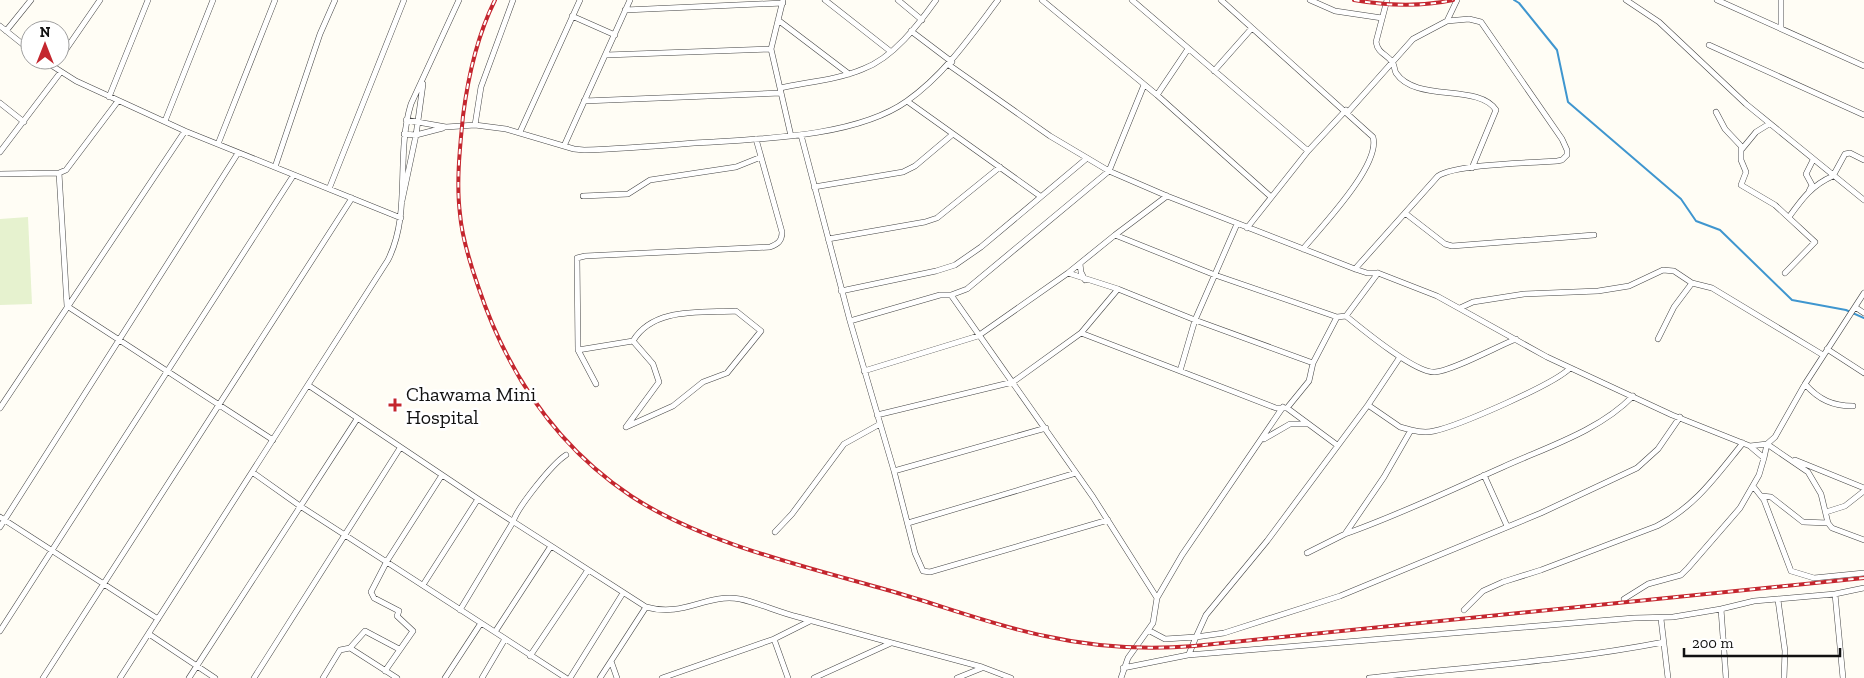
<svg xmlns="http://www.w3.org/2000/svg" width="1864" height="678" viewBox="0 0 1864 678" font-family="'Zilla Slab',serif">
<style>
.pitch{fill:#e6f2cf}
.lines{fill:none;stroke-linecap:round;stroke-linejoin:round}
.stream{stroke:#3f96cf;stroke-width:2}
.street-casing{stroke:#444;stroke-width:6}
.street{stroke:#fff;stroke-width:5}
.rail-casing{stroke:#c4262e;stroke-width:4}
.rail{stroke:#fff;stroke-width:2;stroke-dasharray:5.5;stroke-linecap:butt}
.poi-dot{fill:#c4262e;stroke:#fff;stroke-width:2}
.labels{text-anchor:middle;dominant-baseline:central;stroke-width:5;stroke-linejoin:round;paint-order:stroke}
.poi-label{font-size:20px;fill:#111;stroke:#fff;text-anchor:start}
</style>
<rect width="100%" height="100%" fill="#fffdf5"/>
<path class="pitch" d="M 28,217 L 32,304 L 0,305 L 0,219 Z"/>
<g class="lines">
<path class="stream" d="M 1514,0 L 1519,3 L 1557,50 L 1568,102 L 1681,199 L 1696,221 L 1720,230 L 1792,300 L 1846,310 L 1864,318"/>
<defs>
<path id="street" d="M 783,0 L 771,49 L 791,136
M 825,0 L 890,51
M 898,0 L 922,20
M 1042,0 L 1157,95 L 1270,196
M 1132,0 L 1308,151 L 1247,228
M 1221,0 L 1373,137 C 1381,165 1321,227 1303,249
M 1310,0 L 1335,11 L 1382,18
M 1387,0 L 1376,42 C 1378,54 1387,54 1392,62 C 1395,65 1394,70 1396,73 C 1416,103 1478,83 1496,110 L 1472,168
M 1626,0 L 1659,22 L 1746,104 L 1864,200
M 1717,0 L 1864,66
M 625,10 L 783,3
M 572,16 L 615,35
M 778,20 L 849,74
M 0,26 L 30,50
M 1781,27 L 1781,0
M 6,31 L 31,0
M 911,31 L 952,62
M 1709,45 L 1864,115
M 606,55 L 771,49
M 60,58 L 100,0
M 43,60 L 76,81 L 185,131 L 401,218
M 949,65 L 1050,136 L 1109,171 L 1167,196 L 1355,269 L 1367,273 L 1378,273 L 1437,296 L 1547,357 L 1672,415 L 1750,446 L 1767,444 L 1775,437 L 1805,384 L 1864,293
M 1214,71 L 1252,28
M 780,88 C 807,82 837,80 863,69 C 893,58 918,25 936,0
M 1157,95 L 1188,49
M 109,97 L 148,0
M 584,101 L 781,93
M 907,101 L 1040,196
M 0,103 L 24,122
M 1348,112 L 1413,39 L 1447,21 L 1457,0
M 1716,112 L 1725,129 L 1741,146 L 1741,160 L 1746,172 L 1741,185 L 1775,205 L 1815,242 L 1785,273
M 406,120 L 446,127 L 475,125 L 506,129 L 574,149 L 584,150 C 620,149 657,146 694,143 C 756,139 855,138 907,101 C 945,74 970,37 998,0
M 165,121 L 213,0
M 475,125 L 481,87 L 513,0
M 520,132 L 580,0
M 404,134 L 416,135 L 443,128
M 801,135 L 850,321 L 894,471 L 915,553 L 923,571 L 930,572 L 1108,520
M 218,144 L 275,0
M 564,146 L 630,0
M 1742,149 L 1756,132 L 1769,124
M 1308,151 L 1346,110
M 0,152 L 60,73
M 275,167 L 320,34 L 335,0
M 59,173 L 67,306 L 273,440
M 0,174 L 59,173 L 66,170 L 118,101
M 814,187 L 903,172 L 915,166 L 953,134
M 329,189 L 404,0
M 1809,191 L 1812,185 L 1806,174 L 1813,160
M 583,196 L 628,194 L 650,180 L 736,167 L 761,157
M 402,201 L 416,135 L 423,84
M 1405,213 L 1445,244 L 1452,246 L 1594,235
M 1789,217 C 1802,199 1812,185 1833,176 L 1845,154 L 1850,153 L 1864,160
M 1115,235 L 1215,275 L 1337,317
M 828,239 L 925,222 L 937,218 L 1000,167
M 1080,264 L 1081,272 L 1085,280
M 1355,269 L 1438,176 C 1457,164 1531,163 1557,161 L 1562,160 L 1567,155 L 1567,150 L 1562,139 L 1481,22 L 1469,19 L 1447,21
M 1068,273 L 1118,289
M 841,291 L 936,271 L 955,265 L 981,247 L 1086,159
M 951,295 L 967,289 L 1109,171 L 1144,85
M 1855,307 L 1864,313
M 1460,308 L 1473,302 L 1524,294 L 1598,291 L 1629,286 L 1663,270 L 1674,271 L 1692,283 L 1712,288 L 1823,355
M 1346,316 C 1362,329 1416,374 1435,372 C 1452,371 1498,346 1516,339
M 850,321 L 940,295 L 951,295 L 1093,497 L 1157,598
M 1081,333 L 1180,371 L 1195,320 L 1237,224
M 1658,339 L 1674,307 L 1692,283
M 1827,349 L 1864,373
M 578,350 L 633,341 C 653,307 701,313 736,311 L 761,331 L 727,373 L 703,382 L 673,406 L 626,427
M 1400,357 L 1368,405 L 1267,541 L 1206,615 L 1196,637 L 1224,633 L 1340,596 L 1541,513 L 1637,468 L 1658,449 L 1680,417
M 864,371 L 978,336 L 1068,273 L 1115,235 L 1167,196
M 1180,371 L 1276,408 L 1287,408 L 1309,381 L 1313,363
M 596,384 L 578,350 L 577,258 L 585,256 L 770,247 C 778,244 782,241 782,232 L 756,139
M 1805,384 C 1819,400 1833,406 1853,406
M 308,385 L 478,499 L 646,607 C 684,618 706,593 740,599 C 759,603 778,612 798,617 C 859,634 921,651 982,667 L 1011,678
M 0,408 L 185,131
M 1287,408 L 1337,445
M 877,415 L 1013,382 L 1081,333 L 1118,289 L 1195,320 L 1313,363 L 1337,317 L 1346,316 L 1378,273
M 626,427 L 659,382 L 653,364 L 633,341
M 1411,430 C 1419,432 1426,433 1434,431 C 1458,426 1555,384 1570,368
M 1264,439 L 1290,424 L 1307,424
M 1767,444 L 1808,472 L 1821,494 L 1828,523 L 1832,528 L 1864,540
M 1764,458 L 1767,444
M 1795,460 L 1864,488
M 894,471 L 1046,428
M 252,472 L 300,506 L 566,678
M 1484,475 L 1507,526
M 1753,486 L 1764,500 L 1791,571 L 1814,578 L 1864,573
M 1762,496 L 1771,497 L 1803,522 L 1828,523
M 1826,512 L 1845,506 L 1864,491
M 0,517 L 158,619
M 908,523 L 1076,473
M 0,527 L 238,153
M 775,532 L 792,514 L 844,444 L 880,424
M 1345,534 C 1399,515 1451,490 1503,467 C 1547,447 1599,431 1633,396
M 1307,553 L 1345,534 L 1384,477 L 1411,430 L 1400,427 L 1368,405
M 423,585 L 478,499
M 1624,599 L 1648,584 L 1681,575 L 1688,568 L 1740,508 L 1759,475 L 1764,458 L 1751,447
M 1778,600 L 1785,651 L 1784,678
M 1721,609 L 1726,678
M 460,610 L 513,522 C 517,508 552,464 566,455
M 1464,610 L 1483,591 L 1503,582 L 1541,570 L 1657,526 C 1696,506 1716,476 1743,443
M 1661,619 L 1668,678
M 1148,630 L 1165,639 L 1196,637 L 1189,654
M 0,631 L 293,176
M 495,632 L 551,546
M 149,634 L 215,678
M 774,639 L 788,678
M 350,648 L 365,631 L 399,649
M 530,656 L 588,570
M 611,661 L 617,678
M 1123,668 L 1188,655 L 1634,618 L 1673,617 L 1721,609 L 1754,601 L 1835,594
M 385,671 L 413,631 L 397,616 L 399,611 L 374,598 L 371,592 L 387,561 L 442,475
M 43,678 L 352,198
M 120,678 L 388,260 C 412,212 395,156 411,104 L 459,0
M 189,678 L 357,419
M 254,678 L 400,448
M 323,678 L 340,650 L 350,648 L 397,678
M 445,678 L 481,623
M 482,678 L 505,639
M 570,678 L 623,593
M 600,678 L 646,607
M 662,678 L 774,639 L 810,621
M 814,678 L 891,643
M 957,678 L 982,668
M 1121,678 L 1128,658 L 1153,623 L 1157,598 L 1182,555 L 1283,407
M 1369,678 C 1467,667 1567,661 1664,642
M 1843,678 L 1835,594 L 1864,588"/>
</defs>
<use href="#street" class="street-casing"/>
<use href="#street" class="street"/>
<defs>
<path id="rail" d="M 495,0 C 477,36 468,77 463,116 C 460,147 456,182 460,214 C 462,238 470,263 478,286 C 507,373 555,445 631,496 C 705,545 816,569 901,594 C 948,608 996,626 1045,636 C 1094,647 1144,650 1194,646 L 1864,578
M 1354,0 C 1388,6 1420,7 1453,0"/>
</defs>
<use href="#rail" class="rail-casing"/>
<use href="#rail" class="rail"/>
</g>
<path class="poi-dot" d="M392.5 397.5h5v5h5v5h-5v5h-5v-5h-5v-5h5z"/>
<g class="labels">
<g class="poi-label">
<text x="406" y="394">Chawama Mini<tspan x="406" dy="23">Hospital</tspan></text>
</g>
</g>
<g transform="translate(45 45)"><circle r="24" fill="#ffffff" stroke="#a0a0a0"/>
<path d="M0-4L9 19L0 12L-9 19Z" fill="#c4262e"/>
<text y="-8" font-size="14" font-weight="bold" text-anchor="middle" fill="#111111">N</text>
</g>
<path d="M1684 648v8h156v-8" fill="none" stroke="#111111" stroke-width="2.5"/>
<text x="1692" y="648" font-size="15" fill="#111111" stroke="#ffffff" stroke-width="4" paint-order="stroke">200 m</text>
</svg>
